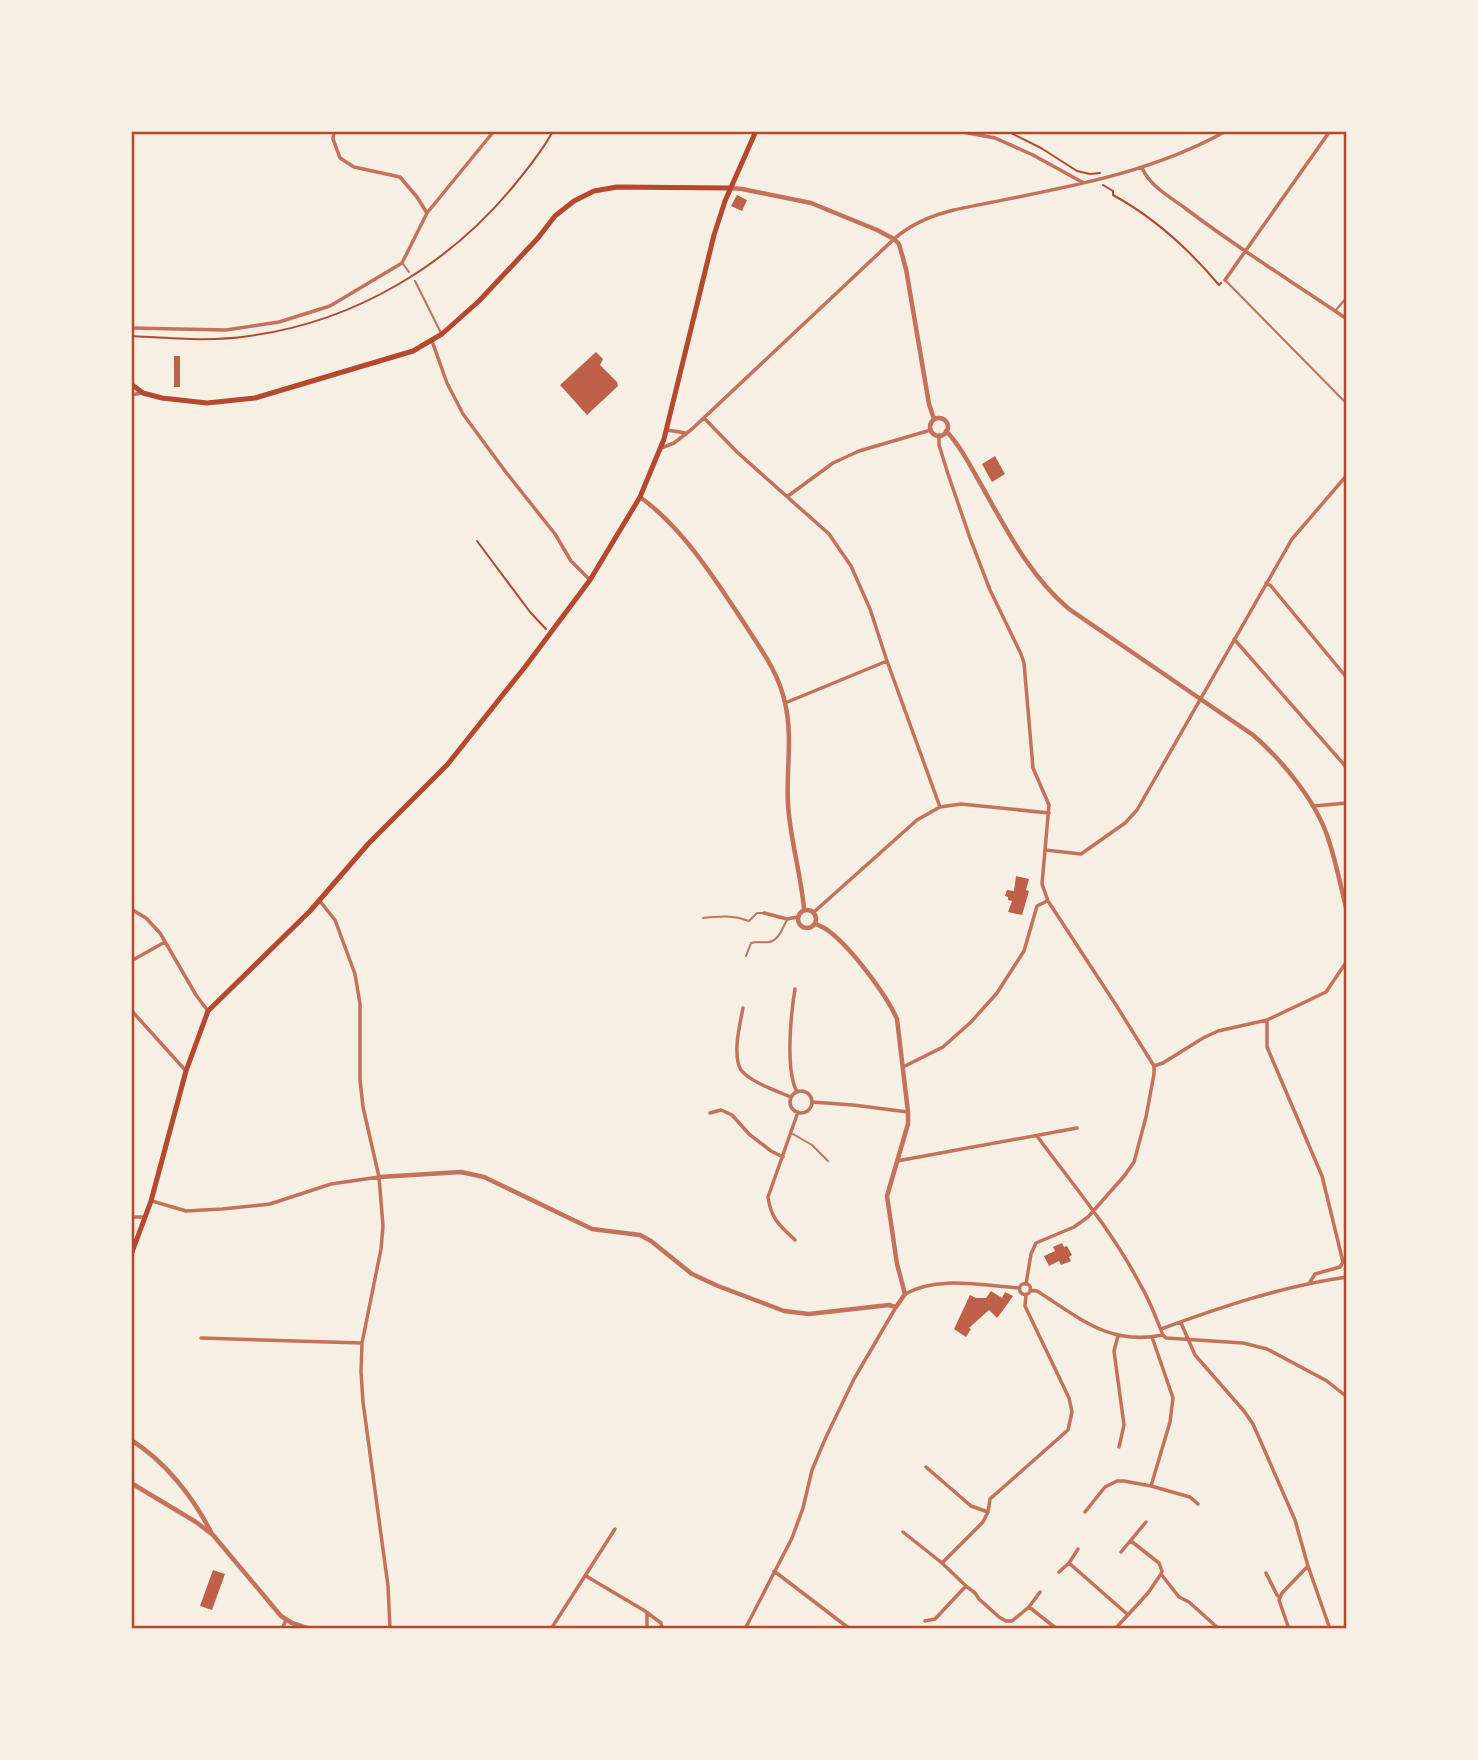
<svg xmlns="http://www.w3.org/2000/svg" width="1478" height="1760" viewBox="0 0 1478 1760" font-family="'Fira Sans',sans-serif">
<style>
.building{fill:#bf614a}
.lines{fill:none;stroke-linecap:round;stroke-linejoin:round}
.path{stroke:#b5482f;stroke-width:2}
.service{stroke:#c5725c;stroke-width:2}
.minor{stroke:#c5725c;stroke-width:3.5}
.tertiary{stroke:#c5725c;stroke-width:4.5}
.secondary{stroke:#b5482f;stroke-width:5}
.neatline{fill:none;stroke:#b5482f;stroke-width:2.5}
</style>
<rect width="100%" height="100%" fill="#f6efe4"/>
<path class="building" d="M 737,195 L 747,200 L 742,211 L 731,206 Z
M 596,352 L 603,359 L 600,365 L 617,382 L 618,386 L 587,415 L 560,385 Z
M 174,356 L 180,356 L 180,387 L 174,387 Z
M 995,456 L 1005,474 L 992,482 L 982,464 Z
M 1016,876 L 1029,879 L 1026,890 L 1029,891 L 1022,915 L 1008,912 L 1012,901 L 1008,900 L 1008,897 L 1005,896 L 1007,890 L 1014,891 Z
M 1062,1243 L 1064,1247 L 1067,1246 L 1072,1255 L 1069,1257 L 1071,1261 L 1061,1265 L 1059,1261 L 1049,1266 L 1044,1256 L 1055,1251 L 1053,1247 Z
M 991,1291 L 1002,1298 L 1005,1292 L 1013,1296 L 1001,1313 L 997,1318 L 989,1310 L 969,1328 L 971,1329 L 966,1337 L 954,1329 L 970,1295 L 976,1298 L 986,1298 Z
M 213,1570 L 225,1574 L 212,1610 L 200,1606 Z"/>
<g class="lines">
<path class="path" d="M 1007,131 L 1041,148 L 1077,171 L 1090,174 L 1100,173
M 1103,185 L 1113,191 L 1113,195 C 1155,218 1188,248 1219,285 L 1221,283
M 131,336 C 170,338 210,342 249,336 C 354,322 450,265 516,183 C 529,167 543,150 553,131
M 477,541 L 530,612 L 546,629"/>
<path class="service" d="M 403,264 L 409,272
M 1225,280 L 1347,404
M 415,281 L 441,333
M 1336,310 L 1347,297
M 703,918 C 720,916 733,915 749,921 L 757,913 L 763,913
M 746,956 L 751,943 C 758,941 763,943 769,942 C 779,940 782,929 787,920
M 793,1134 L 812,1145 L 828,1161"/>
<path class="minor" d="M 334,131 L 333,139 L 340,158 L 354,167 L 400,177 L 417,197 L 427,213
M 957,131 L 995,138 L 1033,155 L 1082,182
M 1142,168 C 1150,186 1170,197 1185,208 C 1237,248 1293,282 1347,319
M 1225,280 L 1330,131
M 131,328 L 226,330 L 279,322 L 330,306 L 402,263 L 427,213 L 494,131
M 432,341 L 447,383 L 463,414 L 505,471 L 555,534 L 571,561 L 590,580
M 131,395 L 141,393
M 704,418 L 737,452 L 829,534 L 851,566 L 870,609 L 887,661 L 940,807
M 667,430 L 686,433
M 939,435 L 939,445 L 948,474 L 970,538 L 990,590 L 1021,654 L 1024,663 L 1033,768 L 1049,805 L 1042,884 L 1048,901 L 1116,1005 L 1154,1066
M 661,448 L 674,443 L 692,429 L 894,239 C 911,224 933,215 954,210 C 1047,190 1143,178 1226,131
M 788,496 L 833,463 L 859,451 L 931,430
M 1266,583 L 1271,586 L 1347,678
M 1234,639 L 1347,768
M 785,703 L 887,661
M 1314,806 L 1347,803
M 1045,850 L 1081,854 L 1125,823 L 1137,810 L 1292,539 L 1347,475
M 319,900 L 335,920 L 355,974 L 360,1004 L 360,1080 L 363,1107 L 379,1177 L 383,1226 L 381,1249 L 362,1343 L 361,1372 L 363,1402 L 388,1586 L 390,1629
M 131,909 L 146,918 L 160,933 L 196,995 L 208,1011
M 814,912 L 917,820 L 940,807 L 961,804 L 1049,813
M 764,913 L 787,919 L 798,917
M 131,961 L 165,942
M 795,989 C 791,1013 785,1070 797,1092
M 743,1008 C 740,1024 732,1055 741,1070 C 750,1082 777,1091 791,1097
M 131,1010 L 186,1071
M 1267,1020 L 1267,1047 L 1322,1176 L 1343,1262 L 1340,1267 L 1315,1274 L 1310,1282
M 1154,1066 L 1163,1063 L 1203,1038 L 1218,1031 L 1267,1020 L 1326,992 L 1347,961
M 903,1067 L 943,1047 L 971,1022 L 997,993 L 1024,951 L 1037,906 L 1047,901
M790 1102a11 11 0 1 1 22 0a11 11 0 1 1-22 0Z
M 812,1102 L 853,1105 L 908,1112
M 710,1113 L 721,1110 L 732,1115 L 749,1134 L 771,1151 L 783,1157
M 1037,1136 C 1073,1185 1113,1232 1141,1286 C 1150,1301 1156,1318 1163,1335 L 1166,1338 L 1243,1343 L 1267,1349 L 1327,1381 L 1347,1397
M 897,1161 L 1077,1128
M 152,1201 L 186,1211 L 222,1209 L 270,1204 L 331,1184 L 379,1177
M 131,1217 L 144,1217
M 795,1240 C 780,1226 771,1219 768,1197 L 798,1112
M1019.5 1289a5.5 5.5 0 1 1 11 0a5.5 5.5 0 1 1-11 0Z
M 1026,1284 L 1031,1254 L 1036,1243 L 1074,1227 L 1088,1217 L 1125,1175 L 1134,1162 L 1146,1117 L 1154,1074 L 1154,1066
M 1030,1290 L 1037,1291 C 1080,1318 1109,1346 1163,1335
M 905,1294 C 938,1275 984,1286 1019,1288
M 1181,1323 L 1195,1355 L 1244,1411 L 1253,1424 L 1295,1520 L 1308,1566 L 1330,1629
M 1161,1329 C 1221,1307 1283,1286 1347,1277
M 1118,1336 L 1114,1351 L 1124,1425 L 1119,1447
M 201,1338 L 362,1343
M 926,1467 L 971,1506 L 988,1512
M 1151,1486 L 1170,1422 L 1173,1398 L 1152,1337
M 1085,1512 L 1105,1487 L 1117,1481 L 1124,1481 L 1151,1486 L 1190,1497 L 1198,1504
M 903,1532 L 942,1563 L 966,1586 L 975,1593 L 979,1599 L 999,1617 L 1006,1621 L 1012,1621 L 1029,1607 L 1040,1592
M 1131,1541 L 1159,1563 L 1162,1571 L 1161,1574 L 1179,1597 L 1189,1602 L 1219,1629
M 1121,1552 L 1146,1522
M 942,1563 L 983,1522 L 988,1512 L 990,1499 L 1068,1430 L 1072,1412 L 1069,1398 L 1025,1306 L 1026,1295
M 1069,1563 L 1127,1614
M 774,1571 L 850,1629
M 1059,1572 L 1069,1563 L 1078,1549
M 1266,1573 L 1277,1595 L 1280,1598
M 586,1576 L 645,1611 L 661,1623 L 662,1629
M 1029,1607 L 1057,1629
M 925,1621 L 935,1619 L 966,1586
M 282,1629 L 286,1620
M 551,1629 L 615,1529
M 647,1629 L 647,1613
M 745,1629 L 792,1538 L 803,1508 L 812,1470 L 826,1437 L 854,1379 L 896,1307
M 1115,1629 L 1148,1593 L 1161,1574
M 1289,1629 L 1279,1600 L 1282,1593 L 1308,1566"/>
<path class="tertiary" d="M 730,188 L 742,189 L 811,203 L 877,230 L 894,239 L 899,244 L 906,269 L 929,404 L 934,419
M930 427a9 9 0 1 1 18 0a9 9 0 1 1-18 0Z
M 946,431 C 960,445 969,464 979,481 C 1004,525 1029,576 1069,609 L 1253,735 C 1282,760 1316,801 1328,838 C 1336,862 1341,887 1347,912
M 640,497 C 683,528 715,579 744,623 C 760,648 779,673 785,703 C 793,736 786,770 788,804 C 790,839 801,874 804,909
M798 919a9 9 0 1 1 18 0a9 9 0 1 1-18 0Z
M 379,1177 L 461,1172 L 484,1177 L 592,1229 L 640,1235 L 651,1241 L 692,1274 L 718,1286 L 784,1311 L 809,1314 L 889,1305 L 896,1307 L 905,1294 L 897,1264 L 887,1196 L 908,1124 L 908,1112 L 897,1019 C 886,994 851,948 830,932 C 826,928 820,926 816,924
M 131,1440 C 165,1461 193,1497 211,1532
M 131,1483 L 196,1522 L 213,1535 L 281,1616 L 292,1623 L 310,1629"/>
<path class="secondary" d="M 131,384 L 143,393 L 162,398 L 207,403 L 255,398 L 413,351 L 442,334 L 479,301 L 538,238 L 555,216 L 574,201 L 594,191 L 617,187 L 729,188
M 131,1255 L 151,1201 L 186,1071 L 208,1011 L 310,911 L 369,843 L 447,765 L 525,667 L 590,580 L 640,497 L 664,439 L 714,235 L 725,201 L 756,131"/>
</g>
<rect width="1478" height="1760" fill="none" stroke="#f6efe4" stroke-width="266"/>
<rect x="133" y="133" width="1212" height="1494" class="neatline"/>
</svg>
